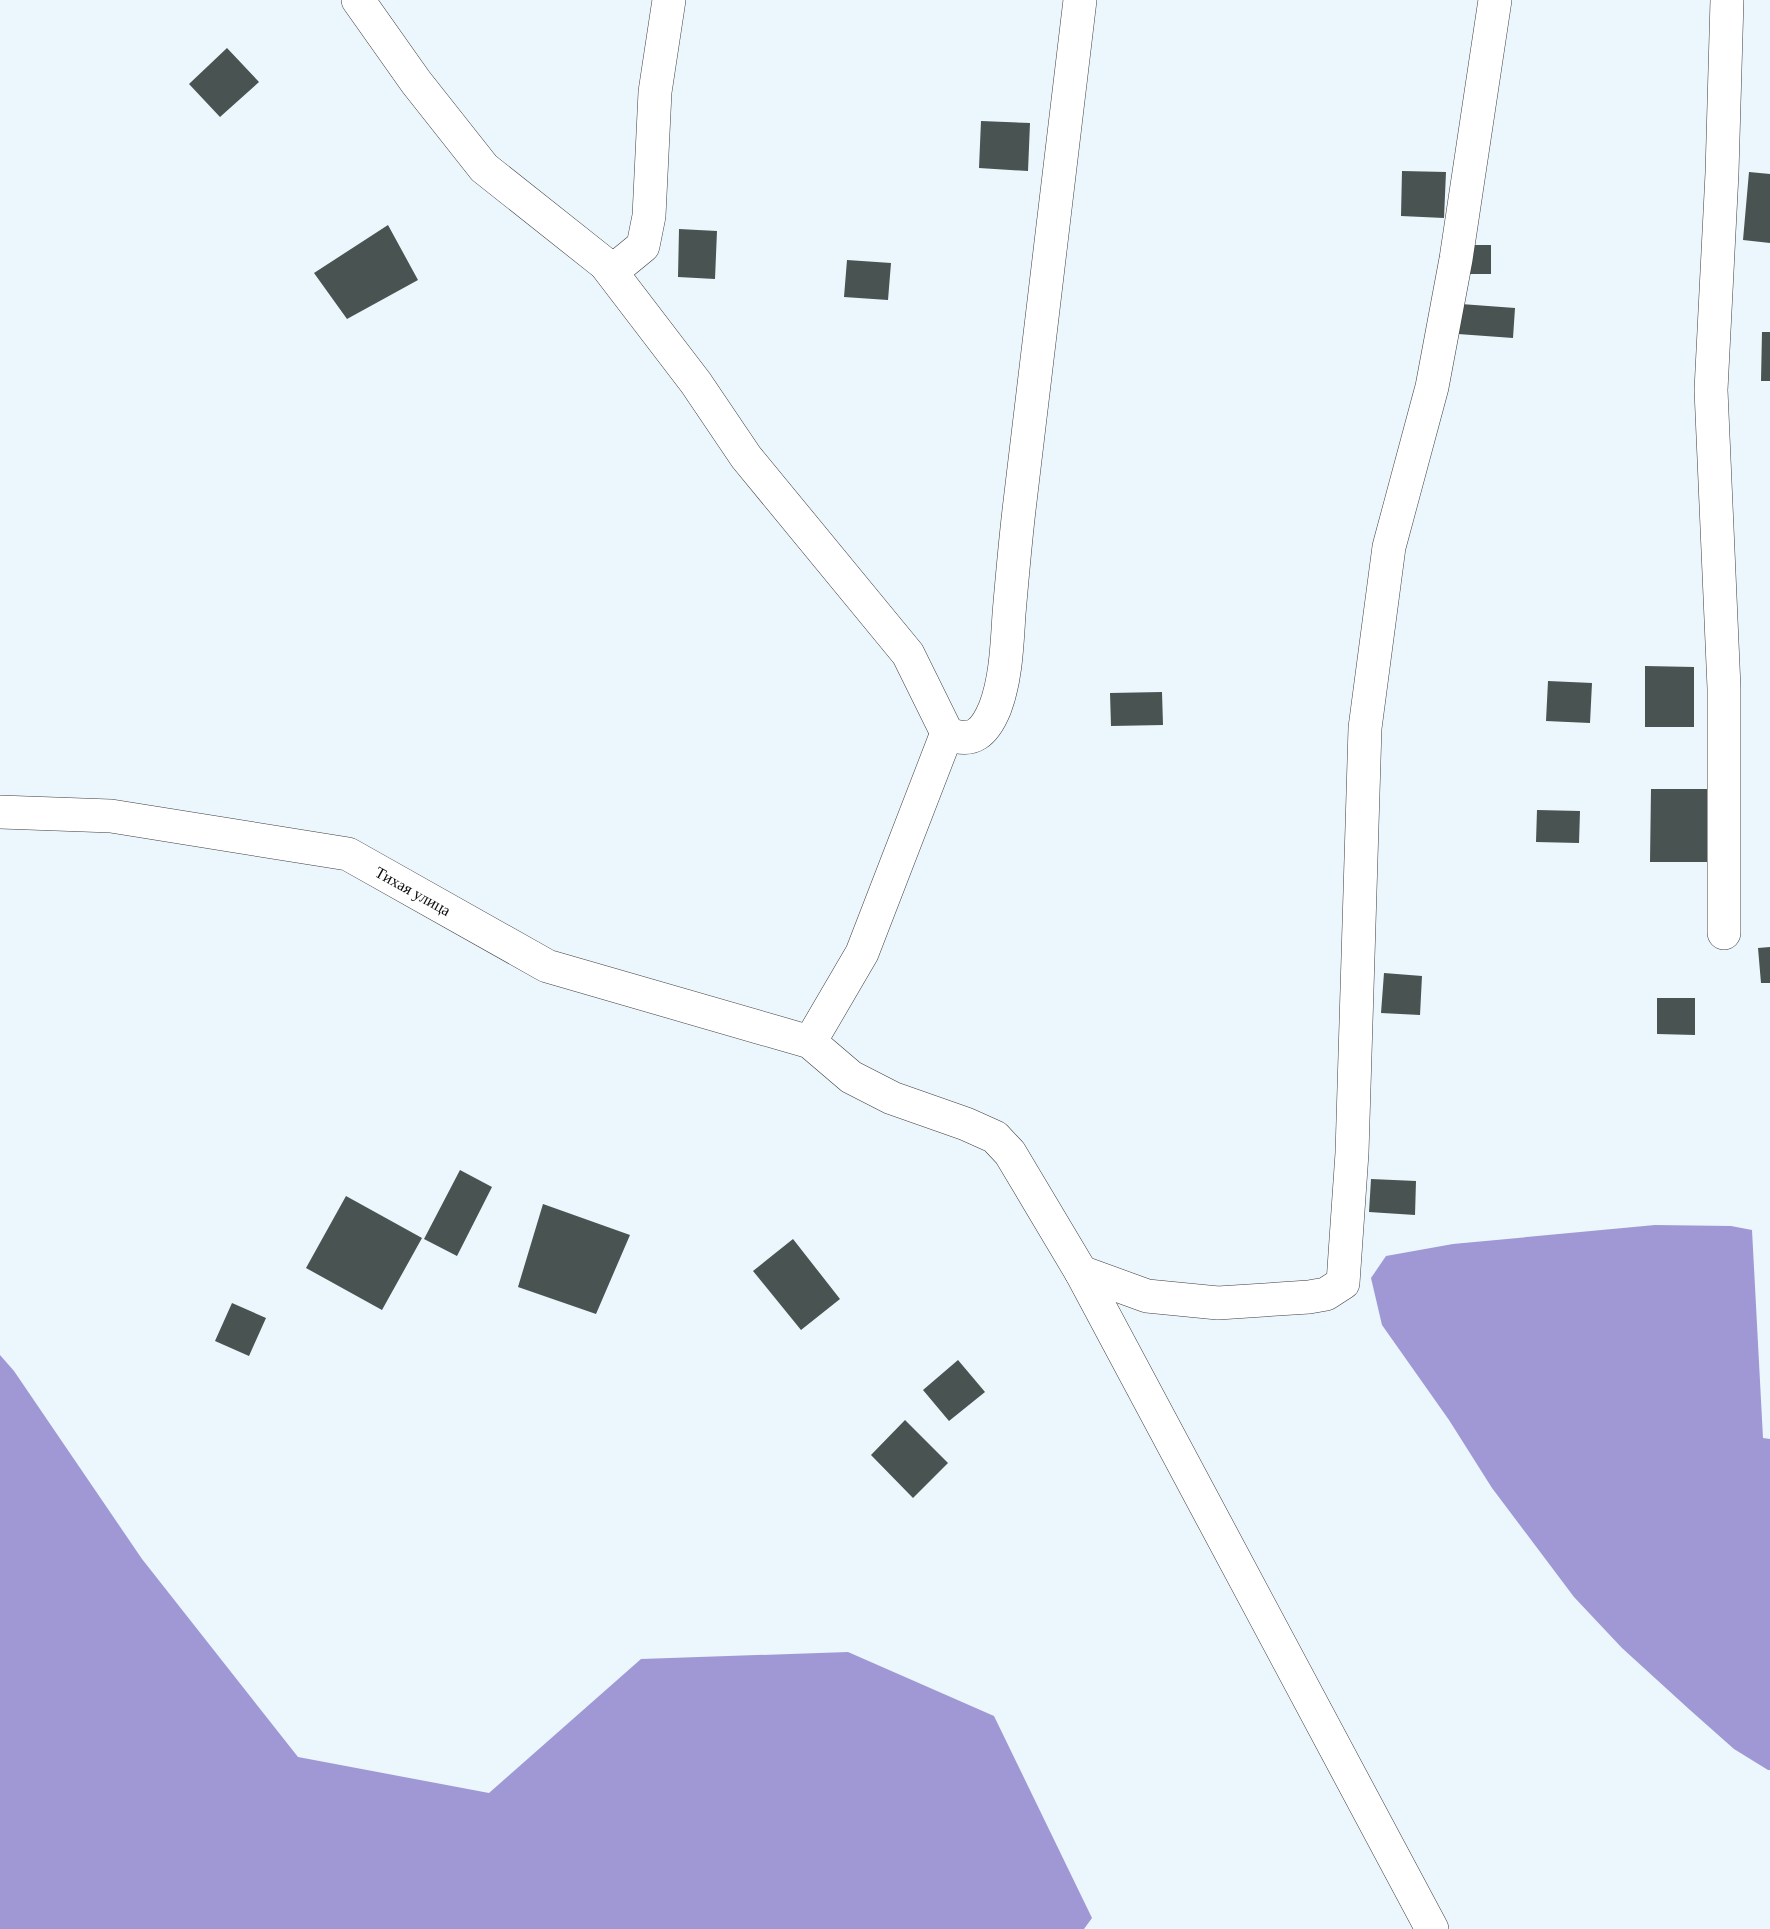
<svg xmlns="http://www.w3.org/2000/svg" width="1770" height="1929" viewBox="0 0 1770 1929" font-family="Georgia,serif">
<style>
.forest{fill:#a098d4}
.building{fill:#485352}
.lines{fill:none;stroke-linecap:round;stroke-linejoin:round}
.minor-casing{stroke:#3e3e3e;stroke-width:34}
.minor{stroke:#fff;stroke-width:33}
.labels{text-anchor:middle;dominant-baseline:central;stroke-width:6;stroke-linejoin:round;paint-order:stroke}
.street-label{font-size:16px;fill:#0b0b0b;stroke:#fff}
</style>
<rect width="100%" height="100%" fill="#ebf6fd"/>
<path class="forest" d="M 1655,1225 L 1731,1226 L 1752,1230 L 1763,1438 L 1770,1439 L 1770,1770 L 1768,1770 L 1734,1749 L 1690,1710 L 1622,1648 L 1574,1597 L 1492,1488 L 1449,1420 L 1382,1325 L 1371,1278 L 1386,1256 L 1453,1244 Z
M 0,1355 L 14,1371 L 142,1559 L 298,1757 L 489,1793 L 641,1659 L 848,1652 L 994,1716 L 1092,1918 L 1084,1929 L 0,1929 Z"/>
<path class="building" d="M 227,48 L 259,82 L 220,117 L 189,84 Z
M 981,121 L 1030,123 L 1028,171 L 979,168 Z
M 1402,171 L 1446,172 L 1444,218 L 1401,216 Z
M 1749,172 L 1770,174 L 1770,243 L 1743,240 Z
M 388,225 L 418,280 L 347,319 L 314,273 Z
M 679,229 L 717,231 L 715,279 L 678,277 Z
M 1467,245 L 1491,245 L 1491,274 L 1467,274 Z
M 847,260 L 891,263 L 888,300 L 844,297 Z
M 1461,304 L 1515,308 L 1513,338 L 1458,334 Z
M 1762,332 L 1770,332 L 1770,381 L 1761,381 Z
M 1645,666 L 1694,667 L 1694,727 L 1645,727 Z
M 1548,681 L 1592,683 L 1590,723 L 1546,721 Z
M 1162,692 L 1163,725 L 1111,726 L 1110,693 Z
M 1651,789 L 1708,789 L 1708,862 L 1650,862 Z
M 1537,810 L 1580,811 L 1579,843 L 1536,842 Z
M 1770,947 L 1770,983 L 1761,983 L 1758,948 Z
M 1384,973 L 1422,976 L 1420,1015 L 1381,1013 Z
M 1657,998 L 1695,998 L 1695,1035 L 1657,1034 Z
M 460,1170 L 492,1187 L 457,1256 L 424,1239 Z
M 1371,1179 L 1416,1181 L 1415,1215 L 1369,1212 Z
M 346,1196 L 422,1238 L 382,1310 L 306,1268 Z
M 543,1204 L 630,1235 L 596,1314 L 518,1287 Z
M 793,1239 L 840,1299 L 801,1330 L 753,1271 Z
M 232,1303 L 266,1318 L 249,1356 L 215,1341 Z
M 958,1360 L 985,1392 L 949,1421 L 923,1390 Z
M 905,1420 L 948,1463 L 913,1498 L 871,1455 Z"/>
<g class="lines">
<defs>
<g id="minor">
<path d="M 358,0 L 416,82 L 484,168 L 605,264 L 696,383 L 746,457 L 908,654 L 947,733 C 973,745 985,732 995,708 C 1006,679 1007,645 1009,614 C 1012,579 1015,545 1019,510 C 1040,340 1060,170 1080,0"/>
<path d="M 605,264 L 615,269 L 643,246 L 649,216 L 655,92 L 669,0"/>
<path id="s1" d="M 0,812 L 111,816 L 348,854 L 547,966 L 810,1042 L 851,1077 L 892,1098 L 966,1124 L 995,1137 L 1010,1153 L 1081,1272 L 1432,1929"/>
<path d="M 1724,933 L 1724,688 L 1711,390 L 1722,173 L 1727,0"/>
<path d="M 810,1042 L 862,953 L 947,733"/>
<path d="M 1081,1272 L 1147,1296 L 1218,1303 L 1309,1297 L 1326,1294 L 1343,1283 L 1352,1153 L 1365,728 L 1389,547 L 1432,387 L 1456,259 L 1495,0"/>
</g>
</defs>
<use href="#minor" class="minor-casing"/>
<use href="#minor" class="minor"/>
</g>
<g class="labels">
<g class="street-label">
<text stroke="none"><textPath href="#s1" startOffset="426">Тихая улица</textPath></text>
</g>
</g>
</svg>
